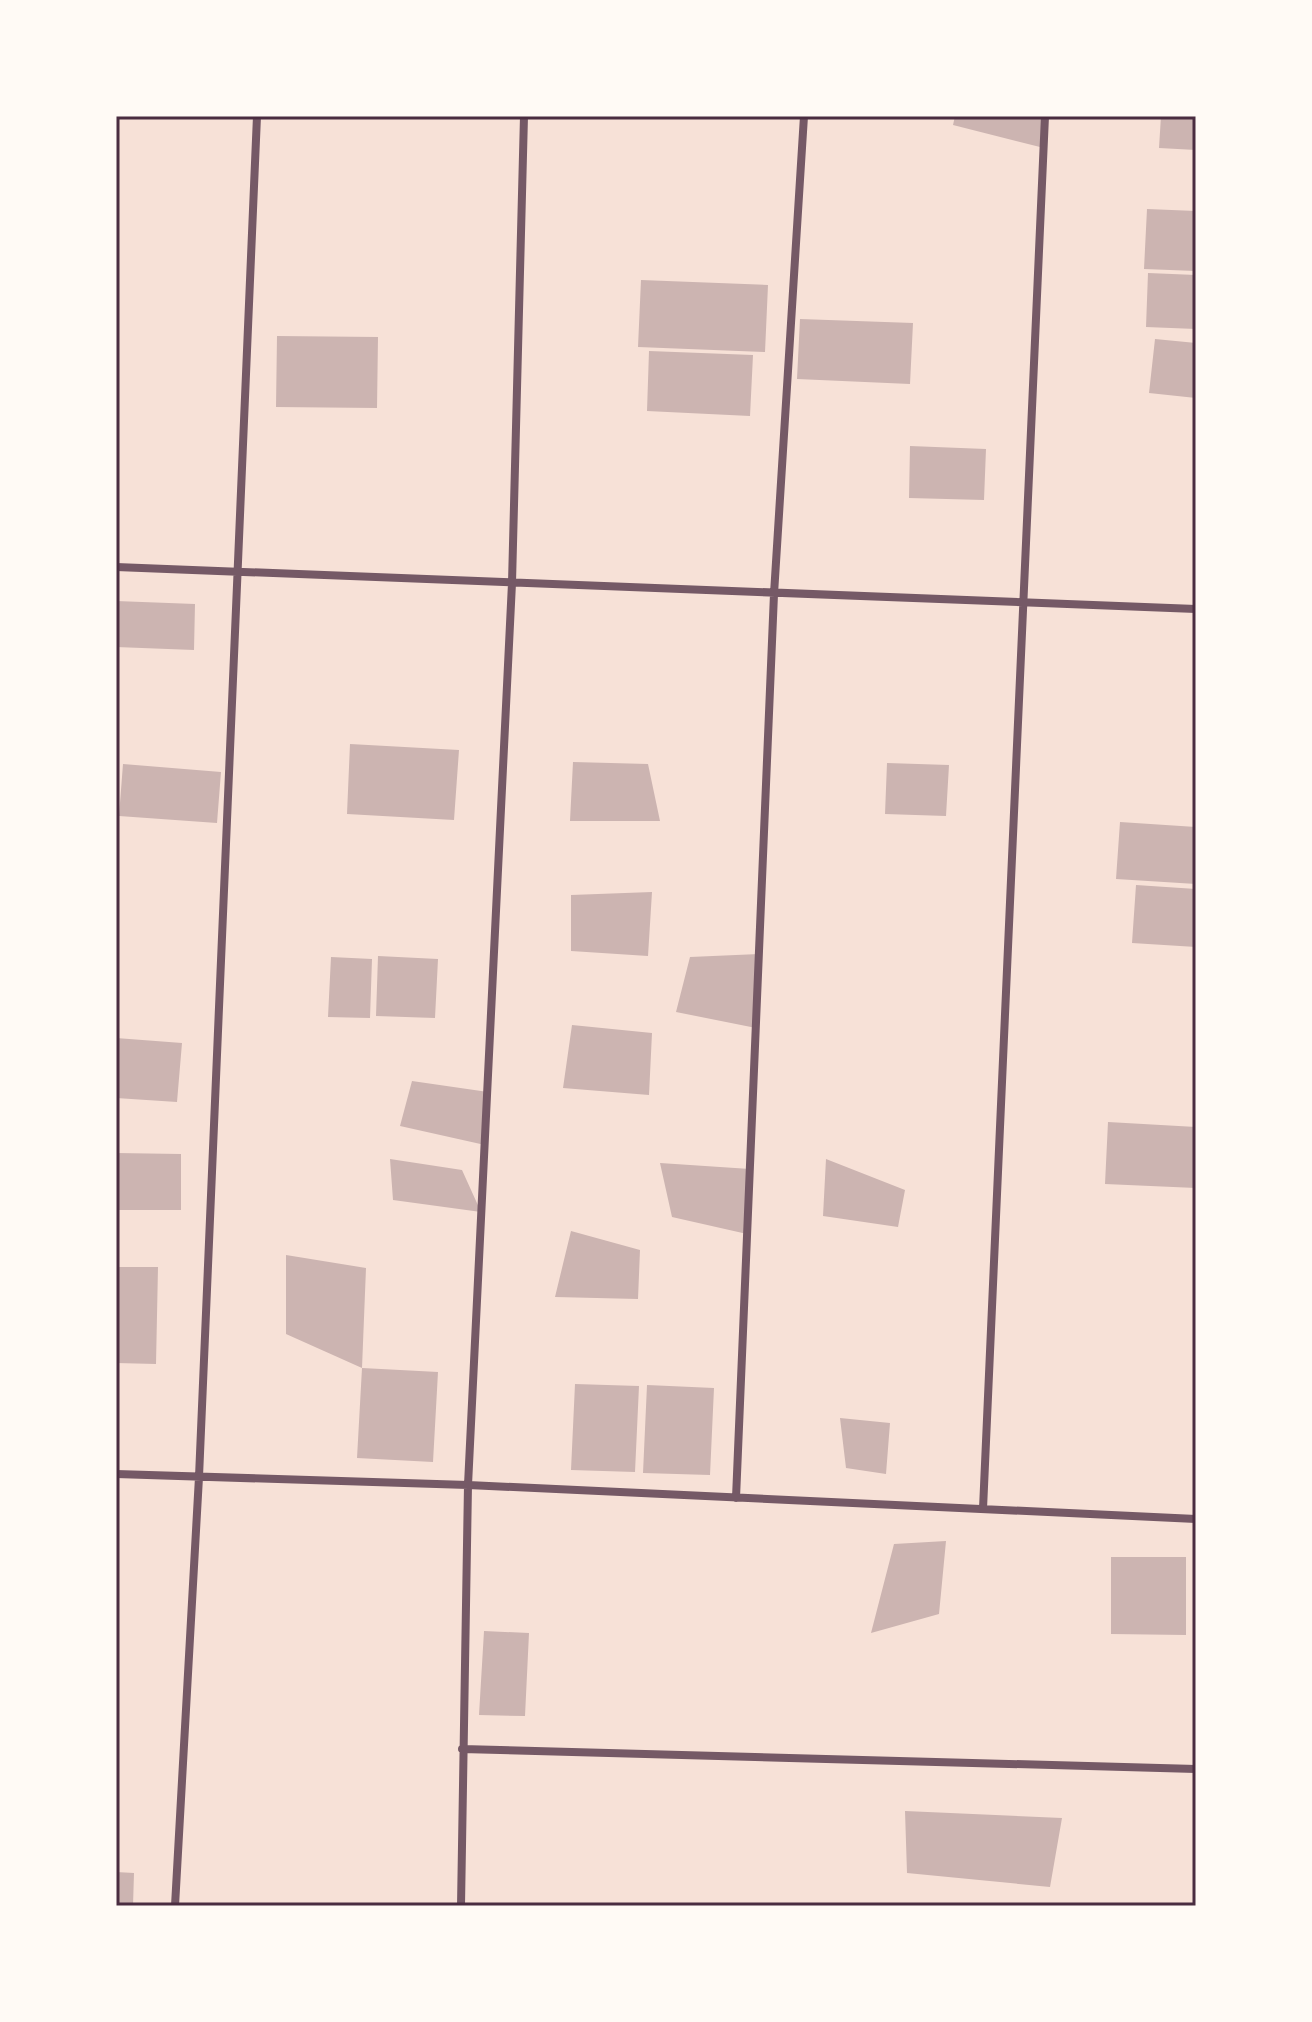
<svg xmlns="http://www.w3.org/2000/svg" width="1312" height="2022" viewBox="0 0 1312 2022" font-family="'Varela Round',sans-serif">
<style>
.building{fill:#ccb4b1}
.lines{fill:none;stroke-linecap:round;stroke-linejoin:round}
.minor{stroke:#755966;stroke-width:8}
.neatline{fill:none;stroke:#4a2c40;stroke-width:3}
</style>
<rect width="100%" height="100%" fill="#f7e1d7"/>
<path class="building" d="M 955,116 L 1045,116 L 1044,148 L 953,125 Z
M 1161,116 L 1196,116 L 1196,150 L 1159,148 Z
M 1147,209 L 1196,211 L 1196,271 L 1144,269 Z
M 1148,273 L 1196,275 L 1196,329 L 1146,327 Z
M 641,280 L 768,285 L 765,352 L 638,347 Z
M 800,319 L 913,323 L 910,384 L 797,379 Z
M 277,336 L 378,337 L 377,408 L 276,407 Z
M 1155,339 L 1196,343 L 1196,398 L 1149,393 Z
M 649,351 L 753,355 L 750,416 L 647,411 Z
M 910,446 L 986,449 L 984,500 L 909,498 Z
M 116,601 L 195,604 L 194,650 L 116,647 Z
M 350,744 L 459,750 L 454,820 L 347,814 Z
M 573,762 L 648,764 L 660,821 L 570,821 Z
M 887,763 L 949,765 L 946,816 L 885,814 Z
M 123,764 L 221,772 L 217,823 L 119,816 Z
M 1120,822 L 1196,827 L 1196,884 L 1116,879 Z
M 1136,885 L 1196,889 L 1196,947 L 1132,943 Z
M 652,892 L 648,956 L 571,951 L 571,895 Z
M 759,954 L 756,1028 L 676,1012 L 690,957 Z
M 378,956 L 438,959 L 435,1018 L 376,1016 Z
M 331,957 L 372,959 L 370,1018 L 328,1017 Z
M 572,1025 L 652,1033 L 649,1095 L 563,1088 Z
M 116,1038 L 182,1043 L 177,1102 L 116,1098 Z
M 412,1081 L 488,1092 L 485,1145 L 400,1126 Z
M 1108,1122 L 1196,1127 L 1196,1188 L 1105,1184 Z
M 116,1153 L 181,1154 L 181,1210 L 116,1210 Z
M 390,1159 L 462,1170 L 481,1212 L 393,1200 Z
M 826,1159 L 905,1190 L 898,1227 L 823,1216 Z
M 660,1163 L 750,1169 L 747,1234 L 672,1217 Z
M 571,1231 L 640,1250 L 638,1299 L 555,1297 Z
M 286,1255 L 366,1268 L 362,1368 L 438,1372 L 433,1462 L 357,1458 L 362,1368 L 286,1334 Z
M 116,1267 L 158,1267 L 156,1364 L 116,1363 Z
M 575,1384 L 639,1386 L 635,1472 L 571,1470 Z
M 647,1385 L 714,1388 L 710,1475 L 643,1473 Z
M 840,1418 L 890,1423 L 886,1474 L 846,1468 Z
M 946,1541 L 939,1614 L 871,1633 L 894,1544 Z
M 1111,1557 L 1186,1557 L 1186,1635 L 1111,1634 Z
M 484,1631 L 529,1633 L 525,1716 L 479,1715 Z
M 905,1811 L 1062,1818 L 1050,1887 L 907,1873 Z
M 116,1872 L 134,1873 L 133,1906 L 116,1906 Z"/>
<g class="lines">
<path class="minor" d="M 116,567 L 1196,609
M 116,1474 L 468,1485 L 1196,1519
M 736,1498 L 774,594 L 804,116
M 983,1509 L 1045,116
M 462,1749 L 1196,1769
M 175,1906 L 199,1477 L 257,116
M 461,1906 L 468,1485 L 512,583 L 524,116"/>
</g>
<rect width="1312" height="2022" fill="none" stroke="#fffaf5" stroke-width="236"/>
<rect x="118" y="118" width="1076" height="1786" class="neatline"/>
</svg>
